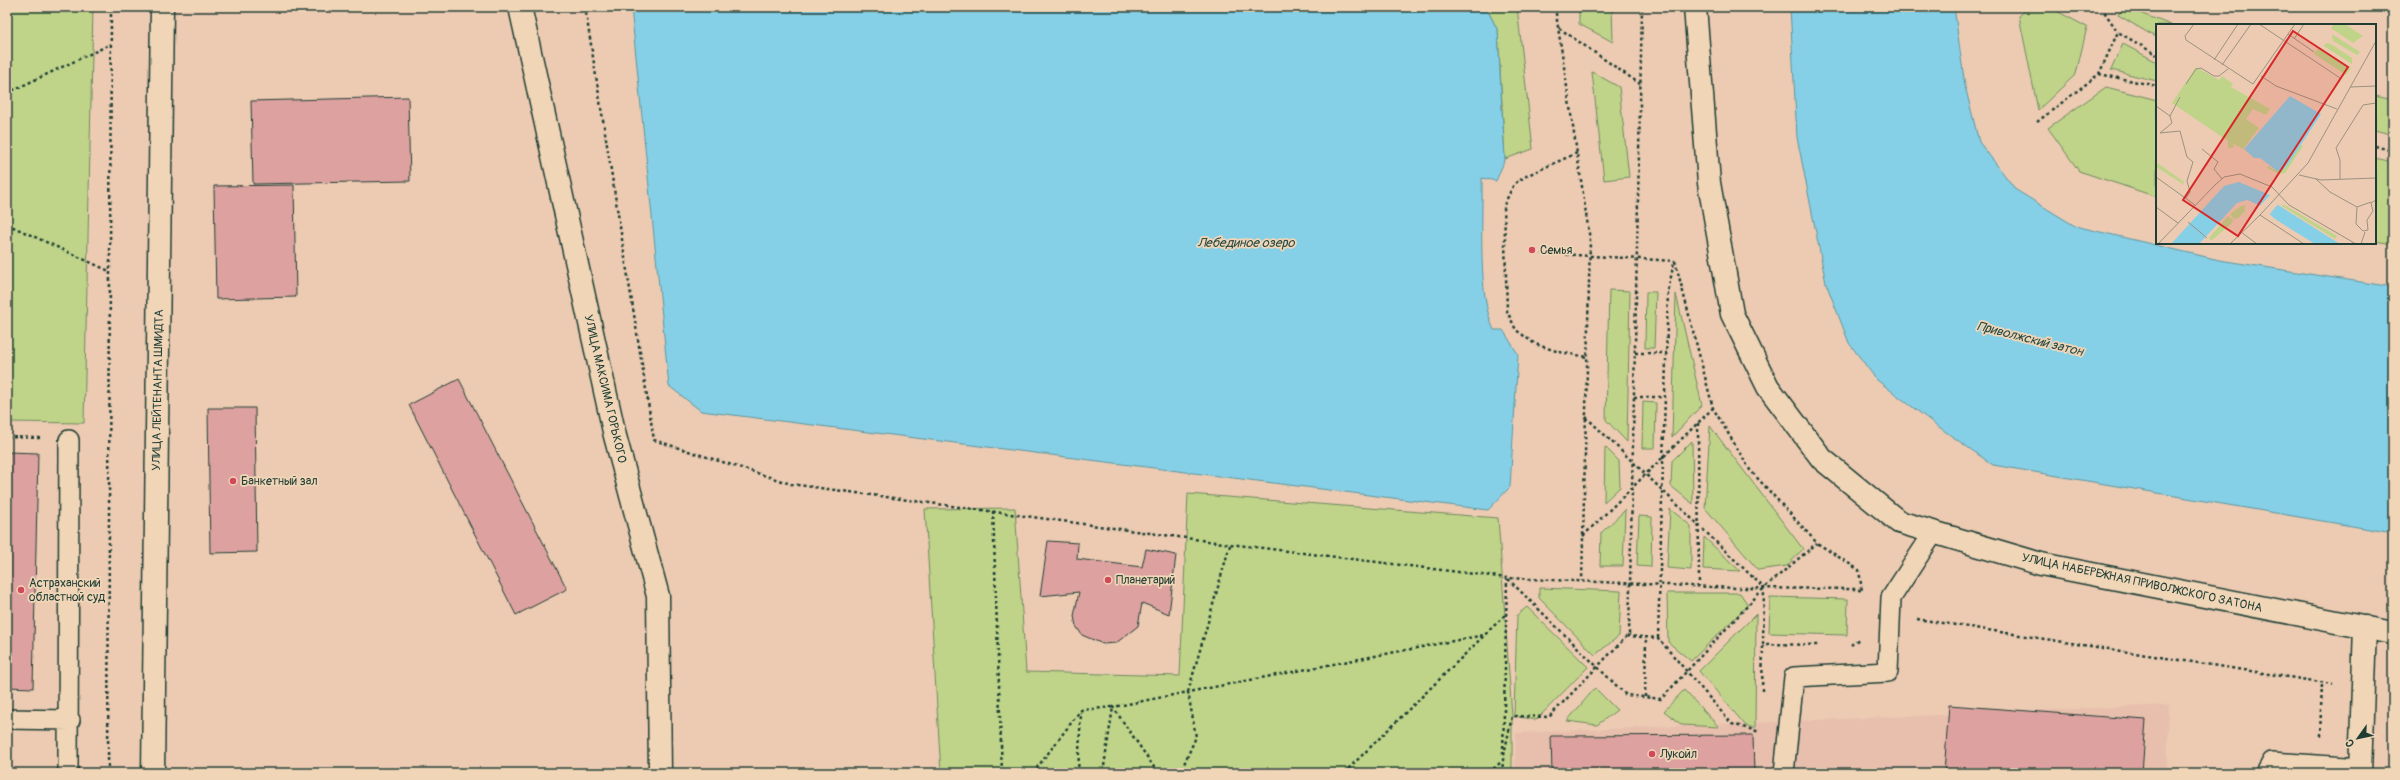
<svg xmlns="http://www.w3.org/2000/svg" width="2400" height="780" viewBox="0 0 2400 780" font-family="Pangolin,sans-serif">
<style>
.built{fill:#e8bfad}
.green{fill:#bfd489;stroke:#6f885e}
.water{fill:#86d0e7;stroke:#5d959f}
.building{fill:#dda2a0;stroke:#1f3d34}
.lines{fill:none;stroke-linecap:round;stroke-linejoin:round}
.service-casing{stroke:#1f3d34;stroke-width:22}
.minor-casing{stroke:#1f3d34;stroke-width:25}
.secondary-casing{stroke:#1f3d34;stroke-width:25}
.path{stroke:#1f3d34;stroke-width:2.5;stroke-dasharray:3 3;stroke-linecap:butt}
.service{stroke:#f0d5b7;stroke-width:19}
.minor{stroke:#f0d5b7;stroke-width:22}
.secondary{stroke:#f0d5b7;stroke-width:22}
.poi-dot{fill:#d1495b;stroke:#f0d5b7;stroke-width:1.5}
.labels{text-anchor:middle;dominant-baseline:central;stroke-width:3.5;stroke-linejoin:round;paint-order:stroke}
.poi-label{font-size:12px;fill:#1f3d34;stroke:#f0d5b7;text-anchor:start}
.street-label{font-size:12px;fill:#1f3d34;stroke:#f0d5b7}
.water-label{font-size:13px;font-style:italic;fill:#294c46;stroke:#f0d5b7}
.inset-road{fill:none;stroke:#9a9280;stroke-width:1}
.view{fill:#d62828;fill-opacity:0.15;stroke:#d62828;stroke-width:2}
.inset-edge{fill:none;stroke:#1f3d34;stroke-width:2}
</style>
<rect width="100%" height="100%" fill="#eccbb2"/>
<filter id="ink" filterUnits="userSpaceOnUse"><feTurbulence type="fractalNoise" baseFrequency=".025" numOctaves="2"/><feDisplacementMap in="SourceGraphic" scale="8" xChannelSelector="R" yChannelSelector="G"/><feConvolveMatrix kernelMatrix="1 2 1 2 8 2 1 2 1" color-interpolation-filters="sRGB"/></filter>
<g filter="url(#ink)">
<path class="built" d="M 2169,705 L 2167,773 L 1515,773 L 1516,733 Z"/>
<path class="green" d="M 7,7 L 93,7 L 84,423 L 7,422 Z
M 1486,7 L 1517,7 L 1533,149 L 1505,159 L 1498,31 Z
M 1579,7 L 1612,7 L 1613,42 L 1579,24 Z
M 2029,7 L 2049,7 L 2087,27 L 2076,74 L 2038,110 L 2019,16 Z
M 2124,7 L 2171,25 L 2157,25 L 2157,38 L 2118,15 Z
M 2123,44 L 2157,62 L 2157,81 L 2111,70 Z
M 1592,72 L 1619,87 L 1629,177 L 1604,180 Z
M 2106,87 L 2157,100 L 2157,197 L 2079,171 L 2048,128 Z
M 2375,96 L 2393,100 L 2393,135 L 2375,130 Z
M 2375,158 L 2393,162 L 2393,245 L 2375,242 Z
M 1609,290 L 1630,291 L 1627,442 L 1606,420 Z
M 1646,292 L 1656,292 L 1654,348 L 1645,348 Z
M 1676,294 L 1702,405 L 1672,437 Z
M 1643,402 L 1656,403 L 1655,448 L 1642,448 Z
M 1710,426 L 1803,549 L 1787,566 L 1758,570 L 1705,508 Z
M 1692,441 L 1693,504 L 1671,486 L 1672,461 Z
M 1605,447 L 1619,461 L 1620,487 L 1604,502 Z
M 1188,494 L 1498,518 L 1512,716 L 1512,773 L 941,773 L 925,509 L 1015,508 L 1026,672 L 1180,676 Z
M 1670,509 L 1691,526 L 1691,570 L 1667,568 Z
M 1625,510 L 1623,566 L 1600,566 L 1601,533 Z
M 1639,516 L 1652,517 L 1651,567 L 1637,566 Z
M 1704,537 L 1740,571 L 1703,569 Z
M 1539,588 L 1621,591 L 1619,636 L 1595,655 L 1539,598 Z
M 1667,593 L 1740,593 L 1748,605 L 1691,661 L 1668,642 Z
M 1770,597 L 1848,599 L 1847,635 L 1769,633 Z
M 1527,607 L 1588,667 L 1536,720 L 1514,716 L 1517,615 Z
M 1756,614 L 1755,728 L 1746,726 L 1699,671 Z
M 1595,688 L 1617,710 L 1597,725 L 1567,721 Z
M 1684,690 L 1719,727 L 1682,725 L 1664,711 Z"/>
<path class="water" d="M 631,7 L 1486,7 L 1498,31 L 1501,93 L 1505,159 L 1496,181 L 1482,178 C 1483,219 1477,295 1494,330 L 1503,330 L 1518,354 L 1510,487 L 1488,510 L 701,411 L 669,386 Z
M 1790,7 L 1954,7 L 1965,86 L 1979,142 L 2016,190 L 2075,226 L 2219,260 L 2393,287 L 2393,533 L 1993,465 L 1936,425 L 1877,380 L 1849,343 L 1826,283 L 1797,137 Z"/>
<path class="building" d="M 408,97 L 410,181 L 253,184 L 251,101 Z
M 294,185 L 296,297 L 216,299 L 214,186 Z
M 459,379 L 567,589 L 516,615 L 409,405 Z
M 208,408 L 255,408 L 257,552 L 210,553 Z
M 7,452 L 38,453 L 33,688 L 7,687 Z
M 1048,541 L 1078,543 L 1077,559 L 1142,567 L 1146,549 L 1176,555 L 1169,614 L 1142,603 L 1138,626 L 1116,643 L 1103,644 L 1082,635 L 1076,626 L 1074,616 L 1079,592 L 1040,596 Z
M 1949,705 L 2146,720 L 2142,773 L 1944,773 Z
M 1753,735 L 1754,773 L 1552,773 L 1551,736 Z"/>
<g class="lines">
<defs>
<path id="service" d="M 7,719 L 70,720
M 68,773 L 69,440
M 1784,773 L 1794,677 L 1888,672 L 1891,598 L 1934,532
M 2266,773 L 2272,762 L 2360,768"/>
<path id="minor" d="M 520,7 L 615,436 L 658,596 L 660,773
M 153,773 L 162,7
M 2360,773 L 2365,627"/>
<path id="secondary" d="M 1695,7 L 1709,183 L 1732,314 L 1768,387 L 1822,459 L 1899,522 L 2041,564 L 2393,633"/>
</defs>
<use href="#service" class="service-casing"/>
<use href="#minor" class="minor-casing"/>
<use href="#secondary" class="secondary-casing"/>
<path class="path" d="M 585,7 L 654,440 L 791,484 L 1230,544 L 1507,578 L 1736,588 L 1858,589 L 1862,592
M 1555,7 L 1590,240 L 1582,581
M 2101,7 L 2118,32
M 1559,28 L 1640,84
M 2099,74 L 2157,86
M 7,93 L 111,44
M 2037,122 L 2099,74 L 2118,32 L 2157,55
M 2375,146 L 2393,151
M 1577,153 L 1528,175 L 1514,184 L 1504,205 L 1507,311 L 1516,330 L 1535,344 L 1559,352 L 1588,357
M 7,224 L 109,271
M 2243,244 L 2243,243
M 1542,253 L 1675,261
M 1675,261 L 1713,408 L 1750,470 L 1817,543 L 1859,570 L 1862,591
M 1635,353 L 1667,353
M 1634,397 L 1665,397
M 1586,417 L 1764,588 L 1763,644 L 1820,645
M 1698,423 L 1699,586
M 7,437 L 41,438
M 993,511 L 1002,773
M 1583,536 L 1713,408
M 1230,545 L 1188,692 L 1484,635
M 1508,579 L 1626,695 L 1661,699 L 1764,588 L 1817,543
M 1917,619 L 2333,684
M 1627,636 L 1658,638 L 1732,724 L 1760,732
M 1658,638 L 1668,291 L 1674,262
M 1851,645 L 1859,639
M 1762,691 L 1763,644
M 1645,697 L 1646,638
M 2320,736 L 2322,683
M 1503,754 L 1507,579
M 108,773 L 111,7
M 1033,773 L 1081,710 L 1113,707 L 1103,773
M 1078,773 L 1081,712
M 1158,773 L 1113,707 L 1188,692 L 1196,737 L 1180,773
M 1344,773 L 1507,613
M 1489,773 L 1503,760 L 1512,716 L 1549,717 L 1629,634 L 1642,7
M 1502,773 L 1503,761"/>
<use href="#service" class="service"/>
<use href="#minor" class="minor"/>
<use href="#secondary" class="secondary"/>
</g>
</g>
<g class="poi-dot">
<circle cx="1532" cy="250" r="4"/>
<circle cx="233" cy="481" r="4"/>
<circle cx="1108" cy="580" r="4"/>
<circle cx="21" cy="590" r="4"/>
<circle cx="1652" cy="754" r="4"/>
</g>
<g class="labels">
<g class="poi-label">
<text x="1540" y="250">Семья</text>
<text x="241" y="481">Банкетный зал</text>
<text x="1116" y="580">Планетарий</text>
<text x="29" y="583">Астраханский<tspan x="29" dy="14">областной суд</tspan></text>
<text x="1660" y="754">Лукойл</text>
</g>
<g class="street-label">
<text transform="translate(605 389) rotate(77)">УЛИЦА МАКСИМА ГОРЬКОГО</text>
<text transform="translate(158 390) rotate(-89)">УЛИЦА ЛЕЙТЕНАНТА ШМИДТА</text>
<text transform="translate(2142 583) rotate(12)">УЛИЦА НАБЕРЕЖНАЯ ПРИВОЛЖСКОГО ЗАТОНА</text>
</g>
<g class="water-label">
<text x="1246" y="243">Лебединое озеро</text>
<text transform="translate(2030 339) rotate(14)">Приволжский затон</text>
</g>
</g>
<g transform="translate(2156 24)">
<rect width="220" height="220" fill="#eccbb2"/>
<path d="M 178,0 L 189,0 L 207,12 L 197,19 L 175,4 ZM 176,10 L 204,28 L 201,31 L 177,17 ZM 170,19 L 175,20 L 196,34 L 196,40 L 168,22 ZM 163,23 L 195,44 L 190,51 L 158,30 ZM 40,43 L 63,56 L 66,52 L 77,60 L 75,63 L 114,85 L 110,91 L 97,85 L 90,95 L 103,104 L 87,125 L 76,119 L 79,123 L 72,124 L 72,117 L 16,79 ZM 145,121 L 147,122 L 129,149 L 123,150 L 111,144 L 112,142 L 121,147 L 127,146 ZM 0,138 L 28,158 L 27,160 L 0,143 ZM 127,180 L 181,212 L 179,215 L 126,182 ZM 89,181 L 89,187 L 82,194 L 78,195 L 74,190 L 85,182 ZM 72,192 L 77,196 L 76,199 L 55,217 L 53,214 Z" fill="#bfd489"/>
<path d="M 134,72 L 165,90 L 133,139 L 127,146 L 121,147 L 104,134 L 98,134 L 88,125 ZM 83,158 L 114,171 L 122,181 L 184,220 L 159,220 L 119,195 L 105,182 L 91,176 L 81,179 L 43,220 L 15,220 L 68,162 Z" fill="#86d0e7"/>
<path d="M 114,171 L 123,179 L 112,192 L 103,183 Z" fill="#eccbb2"/>
<path class="inset-road" d="M 38,0 L 29,12 L 30,16 L 97,60 L 139,0M 103,0 L 184,54M 132,10 L 158,28M 138,15 L 148,0M 58,36 L 82,0M 66,41 L 95,0M 105,52 L 120,62 L 181,85M 30,60 L 40,45 L 45,44 L 58,52 L 63,52 L 72,45M 194,63 L 220,62M 0,82 L 14,92M 4,109 L 24,107 L 31,133 L 37,138 L 31,157 L 34,168 L 30,174M 4,109 L 16,99 L 14,92 L 24,73M 46,125 L 62,138 L 58,145 L 66,155M 143,151 L 165,156 L 220,154M 0,153 L 39,181M 160,155 L 174,168 L 201,183 L 200,200 L 207,207 L 212,206 L 211,196 L 217,187 L 215,179 L 220,176M 184,155 L 184,136 L 180,124 L 207,81 L 220,79M 0,183 L 22,199M 201,183 L 215,178M 104,191 L 148,220M 32,198 L 51,214M 85,208 L 101,220M 2,220 L 59,161 L 68,153 L 84,150 L 116,163 L 133,181 L 200,220M 74,220 L 104,191 L 152,139 L 220,17M 205,220 L 209,208"/>
<path class="view" d="M 137,7 L 192,43 L 82,212 L 27,176 Z"/>
<rect width="220" height="220" class="inset-edge"/>
</g>
<rect width="2400" height="780" fill="none" stroke="#f0d5b7" stroke-width="24"/>
<rect x="12" y="12" width="2376" height="756" fill="none" stroke="#1f3d34" stroke-width="1.5" filter="url(#ink)"/>
<g transform="translate(2358 738) rotate(237)" stroke="#f0d5b7" stroke-width="3" paint-order="stroke">
<path d="M0-3L7 15L0 10L-7 15Z" fill="#1f3d34"/>
<text y="-6" font-size="11" font-weight="bold" text-anchor="middle" fill="#1f3d34">С</text>
</g>
</svg>
